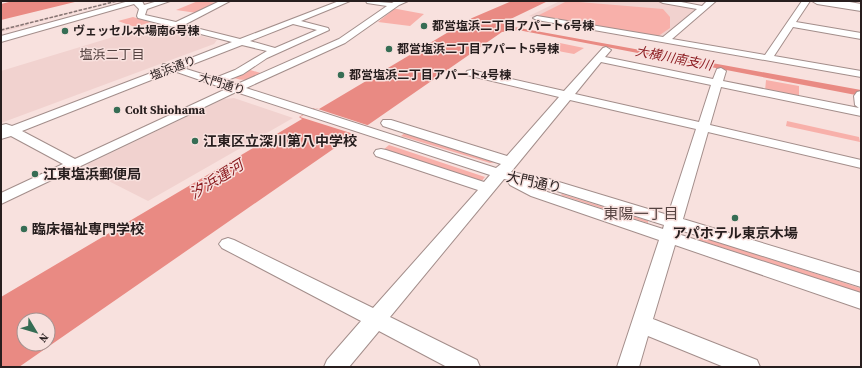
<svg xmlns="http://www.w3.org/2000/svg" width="862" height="368" viewBox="0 0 862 368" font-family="'Source Serif 4','Noto Sans JP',serif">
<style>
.built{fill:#f1d2cf}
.green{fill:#f8b0aa}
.water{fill:#e98a83;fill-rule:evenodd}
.pier{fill:#f8e1de}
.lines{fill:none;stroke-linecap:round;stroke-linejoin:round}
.minor-casing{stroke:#a38e8b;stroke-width:2}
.major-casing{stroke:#a38e8b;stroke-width:2}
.highway-casing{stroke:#a38e8b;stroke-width:2}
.minor{fill:#fff;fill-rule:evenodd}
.major{fill:#fff;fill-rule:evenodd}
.highway{fill:#fff;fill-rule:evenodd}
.rail{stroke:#837472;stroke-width:1.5;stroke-dasharray:3.5 1.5;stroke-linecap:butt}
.poi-dot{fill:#366d54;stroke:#f8e1de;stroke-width:1.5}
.labels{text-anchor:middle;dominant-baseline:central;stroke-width:3;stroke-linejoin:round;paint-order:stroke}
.far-poi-label{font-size:12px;font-weight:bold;fill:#271e1e;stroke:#f8e1de;text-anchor:start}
.far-street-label{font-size:12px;fill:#271e1e;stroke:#f8e1de}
.far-neighbourhood-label{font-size:13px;fill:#554341;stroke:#f8e1de}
.far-water-label{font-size:13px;font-style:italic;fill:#8a191e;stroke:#f8e1de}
.poi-label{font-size:14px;font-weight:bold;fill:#271e1e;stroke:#f8e1de;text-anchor:start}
.street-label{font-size:14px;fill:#271e1e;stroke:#f8e1de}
.water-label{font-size:15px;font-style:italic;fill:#8a191e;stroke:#f8e1de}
.neighbourhood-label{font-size:15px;fill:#554341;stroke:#f8e1de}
</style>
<rect width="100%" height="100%" fill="#f8e1de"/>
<path class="built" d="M 114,1 L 119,1 L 28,24 L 30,25 L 1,32 L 1,29 Z
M 560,1 L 655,1 L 697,9 L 661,38 L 529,16 Z
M 156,24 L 217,40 L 214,44 L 1,123 L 1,71 Z
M 234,98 L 293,118 L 148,201 L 85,169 L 88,164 L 224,99 Z"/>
<path class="green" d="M 198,1 L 220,3 L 197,13 L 176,10 Z
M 567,1 L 663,9 L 670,17 L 670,28 L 657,37 L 537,16 Z
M 394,9 L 397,9 L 424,14 L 410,26 L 378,22 Z
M 133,17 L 151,22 L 135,27 L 118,21 Z
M 555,42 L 584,48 L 574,54 L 547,49 Z
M 247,69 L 264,74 C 253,79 246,82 234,78 L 235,76 Z
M 766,80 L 799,86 L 799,98 L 765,91 Z
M 787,121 L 859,137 L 860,142 L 786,126 Z
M 406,132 L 497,162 L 490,163 L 401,136 Z
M 389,145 L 485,177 L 481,182 L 383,150 Z
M 562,194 L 648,221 L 648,223 L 561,195 Z
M 700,236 L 860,288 L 861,293 L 699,240 Z"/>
<path class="water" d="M 13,1 L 79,1 L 1,20 L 1,4 Z
M 512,1 L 548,1 L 502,23 L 514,27 L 861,90 L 861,96 L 518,30 L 502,32 L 19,367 L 1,367 L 1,297 L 302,119 L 299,117 L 314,108 L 319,109 L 472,18 ZM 24,320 L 48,320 L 48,344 L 24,344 Z"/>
<path class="pier" d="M 315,108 L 370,126 L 357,135 L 300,117 Z"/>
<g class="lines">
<defs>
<path id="minor" d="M 129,1 L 142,1 L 144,5 L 158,1 L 170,1 L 147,9 L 145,15 L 176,22 L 220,1 L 230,1 L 184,25 L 240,39 L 339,1 L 350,1 L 301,21 L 328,28 L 329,30 L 267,58 L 243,74 L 225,81 L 235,85 L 339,39 L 387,6 L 367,3 L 366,1 L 392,3 L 395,1 L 408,1 L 399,5 L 345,43 L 246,88 L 496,168 L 501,164 L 383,126 L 381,123 L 383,120 L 391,120 L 507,156 L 559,97 L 467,75 L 466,73 L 467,71 L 471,70 L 564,91 L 603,48 L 606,47 L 611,50 L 605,57 L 713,79 L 717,69 L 721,68 L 726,71 L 723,81 L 859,108 L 855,105 L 854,96 L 857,92 L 861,91 L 861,116 L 721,87 L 710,125 L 861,160 L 861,168 L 708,132 L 683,219 L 861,273 L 861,287 L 680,230 L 678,234 L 861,293 L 861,309 L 675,245 L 653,319 L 757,360 L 760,367 L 724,367 L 648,336 L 639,367 L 617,367 L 659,240 L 531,196 L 510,185 L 508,182 L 509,180 L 504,179 L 390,317 L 477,360 L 480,367 L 447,367 L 379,331 L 349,367 L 324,367 L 327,360 L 361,321 L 222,248 L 219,244 L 222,240 L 228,238 L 234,240 L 373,308 L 478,190 L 376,156 L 374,153 L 376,150 L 381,149 L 386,150 L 484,182 L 490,175 L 236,92 L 1,204 L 1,193 L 63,164 L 11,136 L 1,139 L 2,125 L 6,124 L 12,126 L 164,68 L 162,66 L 163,64 L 173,65 L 232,42 L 138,18 L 137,16 L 139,9 L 134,4 L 1,42 L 1,36 ZM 293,24 L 317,30 L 275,48 L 250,41 ZM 242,45 L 267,51 L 235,70 L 215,78 L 183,68 ZM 601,62 L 711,85 L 699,122 L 575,94 ZM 174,71 L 226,89 L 75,159 L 22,131 ZM 570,100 L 696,129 L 668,215 L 549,179 L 511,172 ZM 530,184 L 541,186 L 664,225 L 663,229 L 541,190 Z
M 659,1 L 676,1 L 702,6 L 707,1 L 716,1 L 672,39 L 765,55 L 802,1 L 810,1 L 796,22 L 861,33 L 861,39 L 793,27 L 774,56 L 861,71 L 861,77 L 537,20 L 533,18 L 537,16 L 663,37 L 697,9 L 663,3 Z"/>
<path id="major" d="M 812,1 L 835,1 L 861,5 L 861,11 L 817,4 Z"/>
<path id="highway" d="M 818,1 L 844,1 L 861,4 L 861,10 L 823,4 Z"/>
</defs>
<use href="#minor" class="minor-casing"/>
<use href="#major" class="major-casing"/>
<use href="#highway" class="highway-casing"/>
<use href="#minor" class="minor"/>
<use href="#major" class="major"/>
<use href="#highway" class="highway"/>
<path class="rail" d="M 1,30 L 117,1"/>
</g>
<g class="poi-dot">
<circle cx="424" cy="26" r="4"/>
<circle cx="65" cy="31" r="4"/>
<circle cx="389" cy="49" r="4"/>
<circle cx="341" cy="75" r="4"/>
<circle cx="117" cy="110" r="4"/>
<circle cx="195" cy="141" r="4"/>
<circle cx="35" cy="174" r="4"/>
<circle cx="735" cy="218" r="4"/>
<circle cx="24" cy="229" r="4"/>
</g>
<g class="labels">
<g class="far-poi-label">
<text x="432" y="26">都営塩浜二丁目アパート6号棟</text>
<text x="73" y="31">ヴェッセル木場南6号棟</text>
<text x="397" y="49">都営塩浜二丁目アパート5号棟</text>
<text x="349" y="75">都営塩浜二丁目アパート4号棟</text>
<text x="125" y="110">Colt Shiohama</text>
</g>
<g class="far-street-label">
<text transform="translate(173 68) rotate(-21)">塩浜通り</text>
<text transform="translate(222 84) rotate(17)">大門通り</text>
</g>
<g class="far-neighbourhood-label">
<text x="112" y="54">塩浜二丁目</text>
</g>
<g class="far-water-label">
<text transform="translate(674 58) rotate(11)">大横川南支川</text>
</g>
<g class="poi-label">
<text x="203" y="141">江東区立深川第八中学校</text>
<text x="43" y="174">江東塩浜郵便局</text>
<text x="32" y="229">臨床福祉専門学校</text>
<text x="735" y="233" text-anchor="middle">アパホテル東京木場</text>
</g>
<g class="street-label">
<text transform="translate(534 182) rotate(12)">大門通り</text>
</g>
<g class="water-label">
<text transform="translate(216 179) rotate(-32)">汐浜運河</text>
</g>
<g class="neighbourhood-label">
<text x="641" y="213">東陽一丁目</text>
</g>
</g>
<rect width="862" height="368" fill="none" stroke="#271e1e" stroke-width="4"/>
<g transform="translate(36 332) rotate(128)"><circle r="19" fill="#f8e1de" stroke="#a49391"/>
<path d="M0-3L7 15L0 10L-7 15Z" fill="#366d54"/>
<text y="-6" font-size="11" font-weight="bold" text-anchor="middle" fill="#271e1e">N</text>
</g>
</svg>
